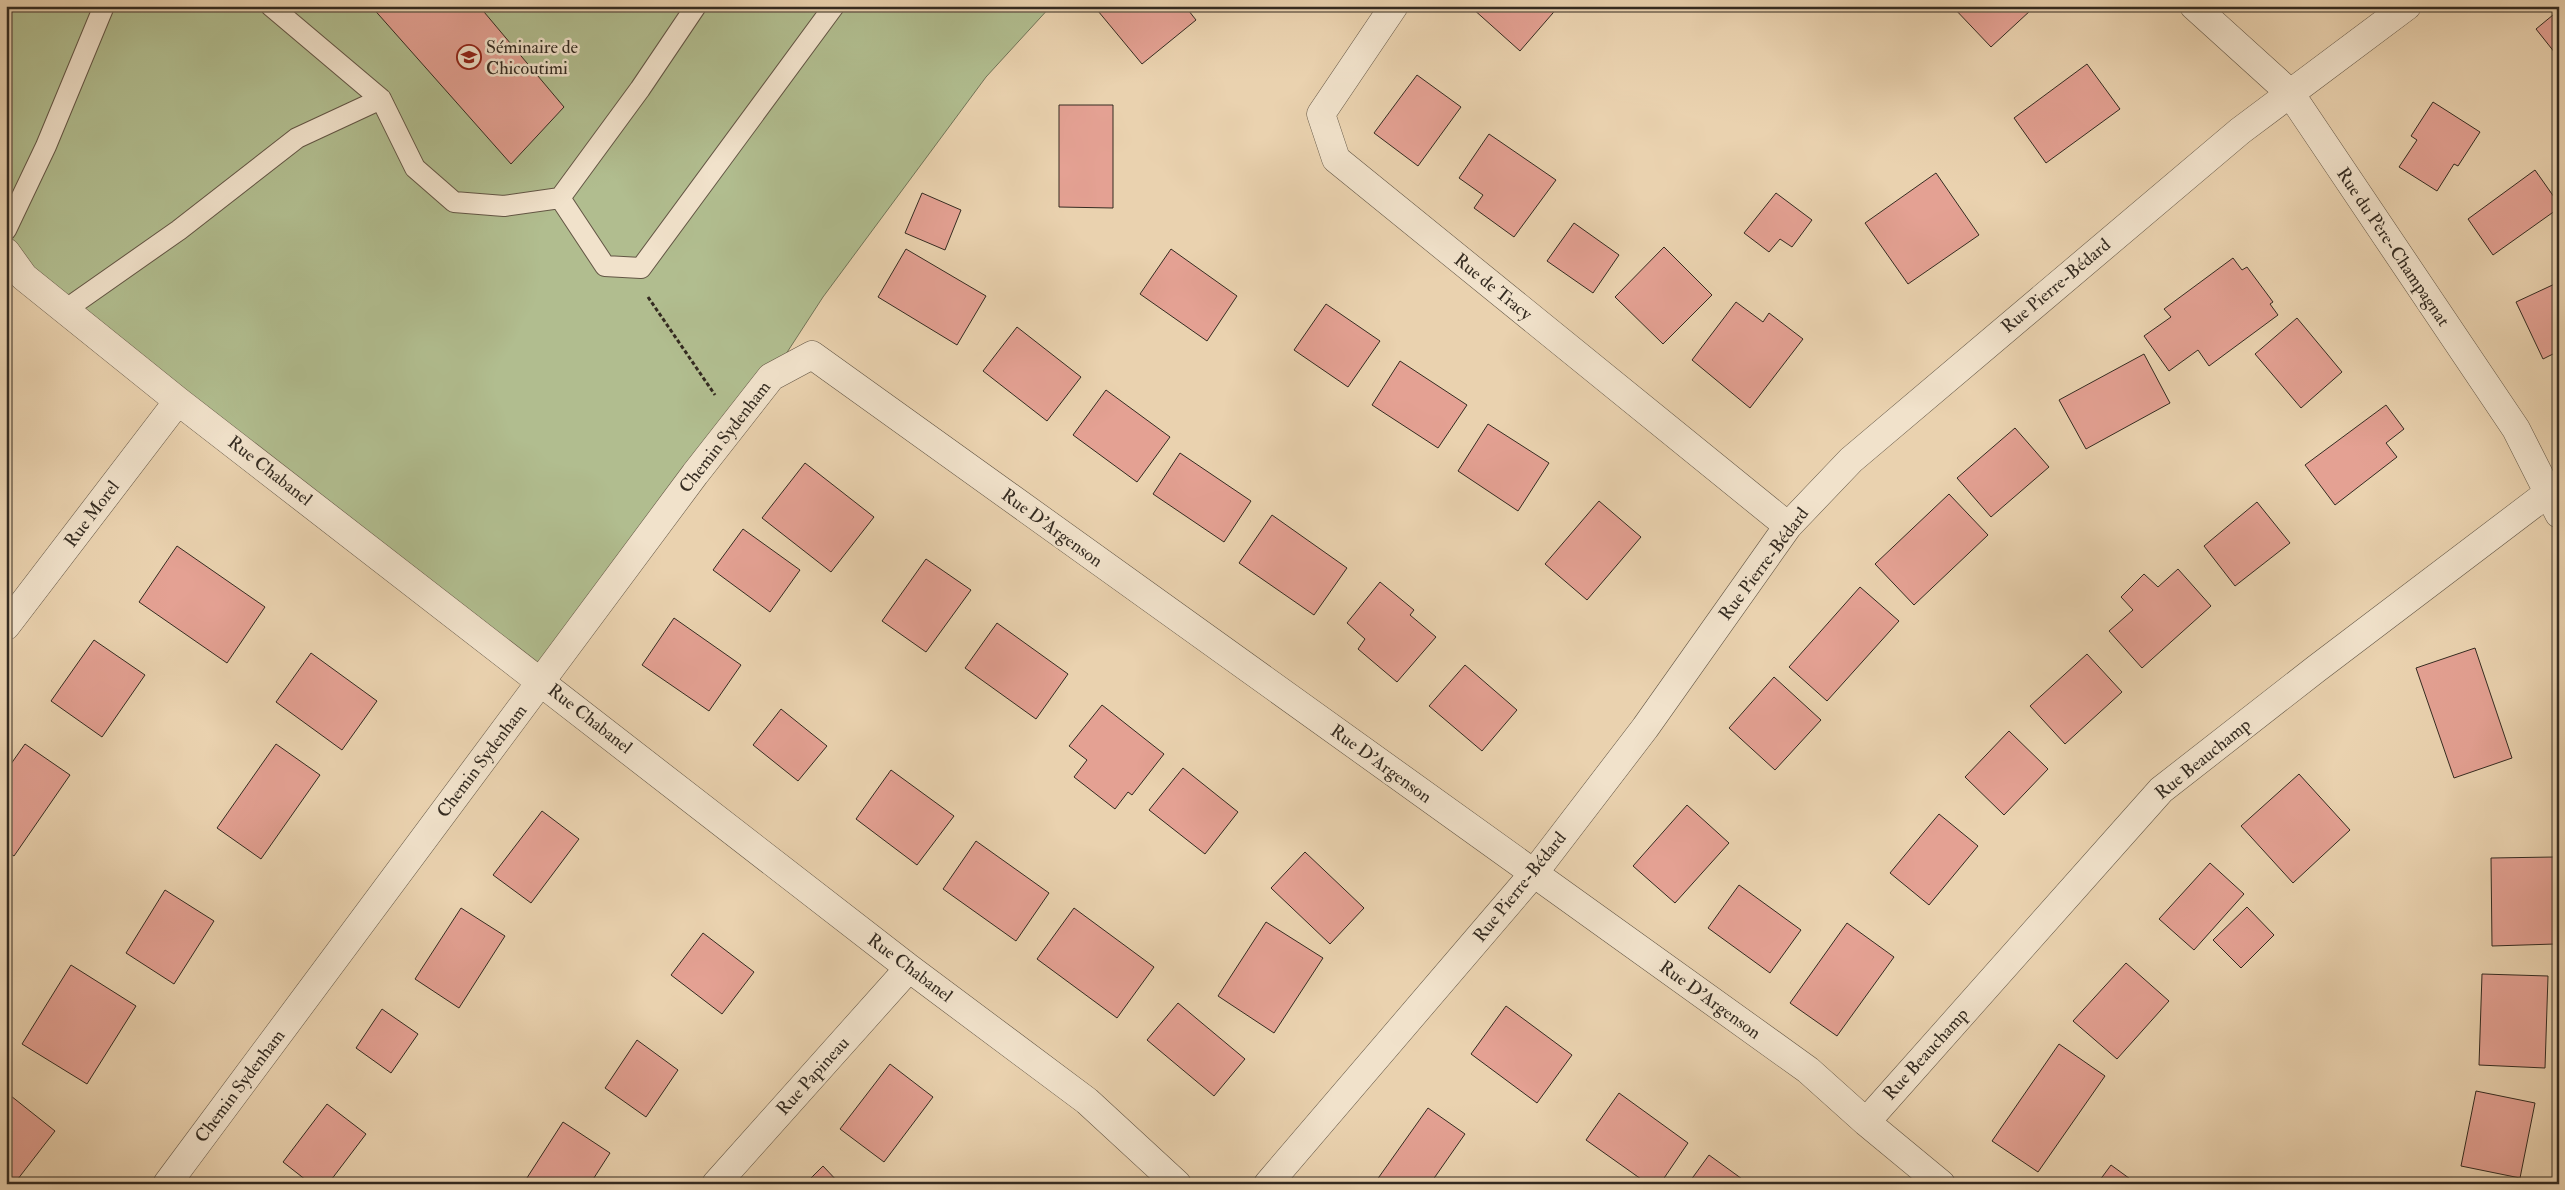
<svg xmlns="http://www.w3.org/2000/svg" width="2565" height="1190" viewBox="0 0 2565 1190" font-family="'IM FELL Double Pica',serif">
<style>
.green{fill:#b1bd8f;stroke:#727458}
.building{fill:#e4a193;stroke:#342b21}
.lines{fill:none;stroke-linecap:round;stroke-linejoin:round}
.lane-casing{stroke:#625544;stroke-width:22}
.street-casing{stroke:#625544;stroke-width:29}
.path{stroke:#342b21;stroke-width:3;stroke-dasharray:4 2.5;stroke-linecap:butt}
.lane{stroke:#f1e2cb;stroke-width:20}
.street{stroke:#f1e2cb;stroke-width:28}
.labels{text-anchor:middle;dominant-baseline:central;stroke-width:5;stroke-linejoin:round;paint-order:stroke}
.poi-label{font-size:18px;fill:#342b21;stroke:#f1e2cb;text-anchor:start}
.street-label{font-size:18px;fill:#342b21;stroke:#f1e2cb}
</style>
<rect width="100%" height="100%" fill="#ead2af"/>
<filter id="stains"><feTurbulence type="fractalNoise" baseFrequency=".004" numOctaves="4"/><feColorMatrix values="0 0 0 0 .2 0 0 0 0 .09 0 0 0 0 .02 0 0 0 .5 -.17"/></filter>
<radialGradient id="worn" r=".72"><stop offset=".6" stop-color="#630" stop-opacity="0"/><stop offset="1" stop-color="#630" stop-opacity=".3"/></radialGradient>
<path class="green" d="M 6,6 L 1051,6 L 986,77 L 823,297 L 771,377 L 542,681 L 6,252 Z"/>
<path class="building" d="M 371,6 L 479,6 L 564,107 L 511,164 Z
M 1103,6 L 1185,6 L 1196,20 L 1142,64 L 1098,11 Z
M 1474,6 L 1559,6 L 1520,51 L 1472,8 Z
M 1952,6 L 2027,6 L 2031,10 L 1991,47 Z
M 2559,10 L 2559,58 L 2536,29 Z
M 2087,64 L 2120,109 L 2046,163 L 2014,118 Z
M 1417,75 L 1461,107 L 1418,166 L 1374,133 Z
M 2433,102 L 2480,132 L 2458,166 L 2454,164 L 2437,191 L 2399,167 L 2417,140 L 2411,136 Z
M 1059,105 L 1113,105 L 1113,208 L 1059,207 Z
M 1489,134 L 1556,180 L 1514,237 L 1474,208 L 1483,195 L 1459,178 Z
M 2535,170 L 2559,204 L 2559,208 L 2493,255 L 2468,219 Z
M 1936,173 L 1979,235 L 1908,284 L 1865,223 Z
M 922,193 L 961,210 L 945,250 L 905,233 Z
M 1776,193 L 1812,220 L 1792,247 L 1780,239 L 1769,252 L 1744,233 Z
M 1574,223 L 1619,255 L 1593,293 L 1547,261 Z
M 1664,247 L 1712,295 L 1663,344 L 1615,297 Z
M 906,249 L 986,296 L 957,345 L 878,297 Z
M 1171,249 L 1237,296 L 1207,341 L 1140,294 Z
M 2233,258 L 2242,270 L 2247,267 L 2273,302 L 2270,304 L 2278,315 L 2209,366 L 2198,350 L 2169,371 L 2144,336 L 2171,317 L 2164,309 Z
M 2559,282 L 2559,351 L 2543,359 L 2516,302 Z
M 1736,302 L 1763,322 L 1769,313 L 1803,339 L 1750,408 L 1692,360 Z
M 1326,304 L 1380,341 L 1348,387 L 1294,350 Z
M 2297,318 L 2342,372 L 2301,408 L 2255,354 Z
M 1017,327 L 1081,377 L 1047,421 L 983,371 Z
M 2144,354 L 2170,403 L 2086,449 L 2059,400 Z
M 1400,361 L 1467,405 L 1438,448 L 1372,405 Z
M 1106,390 L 1170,437 L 1137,482 L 1073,435 Z
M 2386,405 L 2404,429 L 2386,443 L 2397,457 L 2335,505 L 2305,465 Z
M 1488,424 L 1549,463 L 1518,511 L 1458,471 Z
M 2015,428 L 2049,467 L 1991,517 L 1957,478 Z
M 1180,453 L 1251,501 L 1224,542 L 1153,494 Z
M 805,463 L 874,517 L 831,572 L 762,518 Z
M 1949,494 L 1988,535 L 1914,605 L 1875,564 Z
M 1599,501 L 1641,537 L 1587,600 L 1545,564 Z
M 2257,502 L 2290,543 L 2235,586 L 2204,546 Z
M 1272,515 L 1347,568 L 1314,615 L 1239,563 Z
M 743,529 L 800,570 L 770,612 L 713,570 Z
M 177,546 L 265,607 L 227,663 L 139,602 Z
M 926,559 L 971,590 L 926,652 L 882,621 Z
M 2178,569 L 2211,606 L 2142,668 L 2109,631 L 2133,610 L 2121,597 L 2144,574 L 2158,587 Z
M 1380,582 L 1414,610 L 1410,615 L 1436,637 L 1397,682 L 1358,649 L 1365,639 L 1347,623 Z
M 1860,587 L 1899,621 L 1827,701 L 1789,667 Z
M 674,618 L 741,665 L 709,711 L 642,665 Z
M 997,623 L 1068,674 L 1036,719 L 965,668 Z
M 94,640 L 145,675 L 102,737 L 51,701 Z
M 2475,648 L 2512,758 L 2454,778 L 2416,668 Z
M 311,653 L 377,701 L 342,750 L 276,702 Z
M 2087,654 L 2122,692 L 2065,744 L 2030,706 Z
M 1465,665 L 1517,710 L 1482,751 L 1429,706 Z
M 1774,677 L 1821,720 L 1775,770 L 1729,728 Z
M 1102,705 L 1164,754 L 1132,795 L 1128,792 L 1115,809 L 1074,777 L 1087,760 L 1069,746 Z
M 781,709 L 827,746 L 798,781 L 753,745 Z
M 2009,731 L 2048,769 L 2004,815 L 1965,777 Z
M 25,744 L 70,775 L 14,856 L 6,851 L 6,771 Z
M 276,744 L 320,775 L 261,859 L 217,828 Z
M 1183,768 L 1238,812 L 1205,854 L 1149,810 Z
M 891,770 L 954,816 L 917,865 L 856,819 Z
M 2299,774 L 2350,830 L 2293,883 L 2241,826 Z
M 1687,805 L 1729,843 L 1675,903 L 1633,866 Z
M 542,811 L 579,839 L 531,903 L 493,875 Z
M 1939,814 L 1978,846 L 1929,905 L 1890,873 Z
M 976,841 L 1049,893 L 1016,941 L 943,889 Z
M 1305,852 L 1364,908 L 1330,944 L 1271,888 Z
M 2554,857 L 2555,944 L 2492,946 L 2491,858 Z
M 2210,863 L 2244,894 L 2194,950 L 2159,919 Z
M 1739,885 L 1801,930 L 1770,973 L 1708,928 Z
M 165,890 L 214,921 L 174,984 L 126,953 Z
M 2247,907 L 2274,935 L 2241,968 L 2213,940 Z
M 461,908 L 505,936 L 459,1008 L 415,979 Z
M 1074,908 L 1154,967 L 1117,1018 L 1037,959 Z
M 1266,922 L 1323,958 L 1274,1033 L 1218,996 Z
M 1847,923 L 1894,957 L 1837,1036 L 1790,1003 Z
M 703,933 L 754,972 L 722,1014 L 671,975 Z
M 2126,963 L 2169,1001 L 2117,1059 L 2073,1021 Z
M 71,965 L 136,1006 L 87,1084 L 22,1044 Z
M 2482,974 L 2548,976 L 2545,1068 L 2479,1065 Z
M 1178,1003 L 1245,1059 L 1214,1096 L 1147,1040 Z
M 1506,1006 L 1572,1055 L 1537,1103 L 1471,1054 Z
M 382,1009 L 418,1034 L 391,1073 L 356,1048 Z
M 637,1040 L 678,1070 L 646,1117 L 605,1088 Z
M 2059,1044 L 2105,1076 L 2038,1172 L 1992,1141 Z
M 890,1064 L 933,1097 L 884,1162 L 840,1129 Z
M 2476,1091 L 2535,1103 L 2520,1178 L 2461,1166 Z
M 6,1092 L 55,1131 L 14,1184 L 6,1184 Z
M 1619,1093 L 1688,1143 L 1660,1184 L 1648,1184 L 1586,1140 Z
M 327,1104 L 366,1134 L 328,1184 L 311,1184 L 283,1162 Z
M 1428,1108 L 1465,1134 L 1430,1184 L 1374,1184 Z
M 563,1122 L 610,1153 L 590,1184 L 523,1184 Z
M 1709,1155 L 1749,1184 L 1688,1184 Z
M 2111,1165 L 2137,1184 L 2097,1184 Z
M 823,1166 L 840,1184 L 805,1184 Z"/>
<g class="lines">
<defs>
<path id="lane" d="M 271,6 L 381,99 L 415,168 L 454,202 L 504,206 L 560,198 L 640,89 L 696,6
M 560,198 L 605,266 L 641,268 L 834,6
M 6,230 L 46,146 L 104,6
M 65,310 L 179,230 L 297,138 L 381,99"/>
<path id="street" d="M 1394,6 L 1321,114 L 1336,159 L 1788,526
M 2194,6 L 2290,93 L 2516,429 L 2559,514
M 6,252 L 24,277 L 178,401 L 909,968 L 1087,1101 L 1177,1184
M 6,626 L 178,401
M 1866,1122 L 2161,790 L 2316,669 L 2548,493
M 167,1184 L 695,474 L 771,377 L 812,355 L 1808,1070 L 1866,1122 L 1941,1184
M 716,1184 L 909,968
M 1268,1184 L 1534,873 L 1645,728 L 1788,526 L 1851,460 L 2240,131 L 2407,6"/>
</defs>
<use href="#lane" class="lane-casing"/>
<use href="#street" class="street-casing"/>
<path class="path" d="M 648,297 L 715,395"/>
<use href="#lane" class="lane"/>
<use href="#street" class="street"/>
</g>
<defs>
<symbol id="university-ring" viewBox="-11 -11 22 22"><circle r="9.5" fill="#f1e2cb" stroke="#8f2418" stroke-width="1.5"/><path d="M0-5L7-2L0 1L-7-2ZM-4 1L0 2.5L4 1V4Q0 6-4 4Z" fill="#8f2418"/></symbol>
</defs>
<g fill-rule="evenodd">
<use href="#university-ring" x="455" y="43" width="28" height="28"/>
</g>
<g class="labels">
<g class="poi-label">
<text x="486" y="47">Séminaire de<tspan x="486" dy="21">Chicoutimi</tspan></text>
</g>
<g class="street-label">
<text transform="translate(2393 247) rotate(56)">Rue du Père-Champagnat</text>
<text transform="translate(2056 286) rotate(-40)">Rue Pierre-Bédard</text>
<text transform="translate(1493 287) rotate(39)">Rue de Tracy</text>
<text transform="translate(725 437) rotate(-52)">Chemin Sydenham</text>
<text transform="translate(270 471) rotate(38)">Rue Chabanel</text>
<text transform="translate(92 514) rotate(-53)">Rue Morel</text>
<text transform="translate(1052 528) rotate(36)">Rue D'Argenson</text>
<text transform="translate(1764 564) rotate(-53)">Rue Pierre-Bédard</text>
<text transform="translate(590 719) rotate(38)">Rue Chabanel</text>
<text transform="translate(2203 759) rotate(-39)">Rue Beauchamp</text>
<text transform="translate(482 761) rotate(-53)">Chemin Sydenham</text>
<text transform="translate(1381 764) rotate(36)">Rue D'Argenson</text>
<text transform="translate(1520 887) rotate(-51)">Rue Pierre-Bédard</text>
<text transform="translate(910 968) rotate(37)">Rue Chabanel</text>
<text transform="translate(1710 1000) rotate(36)">Rue D'Argenson</text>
<text transform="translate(1926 1054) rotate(-48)">Rue Beauchamp</text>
<text transform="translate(813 1076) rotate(-48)">Rue Papineau</text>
<text transform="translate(240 1086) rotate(-53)">Chemin Sydenham</text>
</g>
</g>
<rect width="2565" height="1190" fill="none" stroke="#ead2af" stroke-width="25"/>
<rect x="8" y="8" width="2550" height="1175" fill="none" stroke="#342b21" stroke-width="2.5"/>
<rect x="12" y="12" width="2540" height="1165" fill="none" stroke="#342b21"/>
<rect width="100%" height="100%" filter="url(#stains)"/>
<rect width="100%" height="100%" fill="url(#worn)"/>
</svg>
